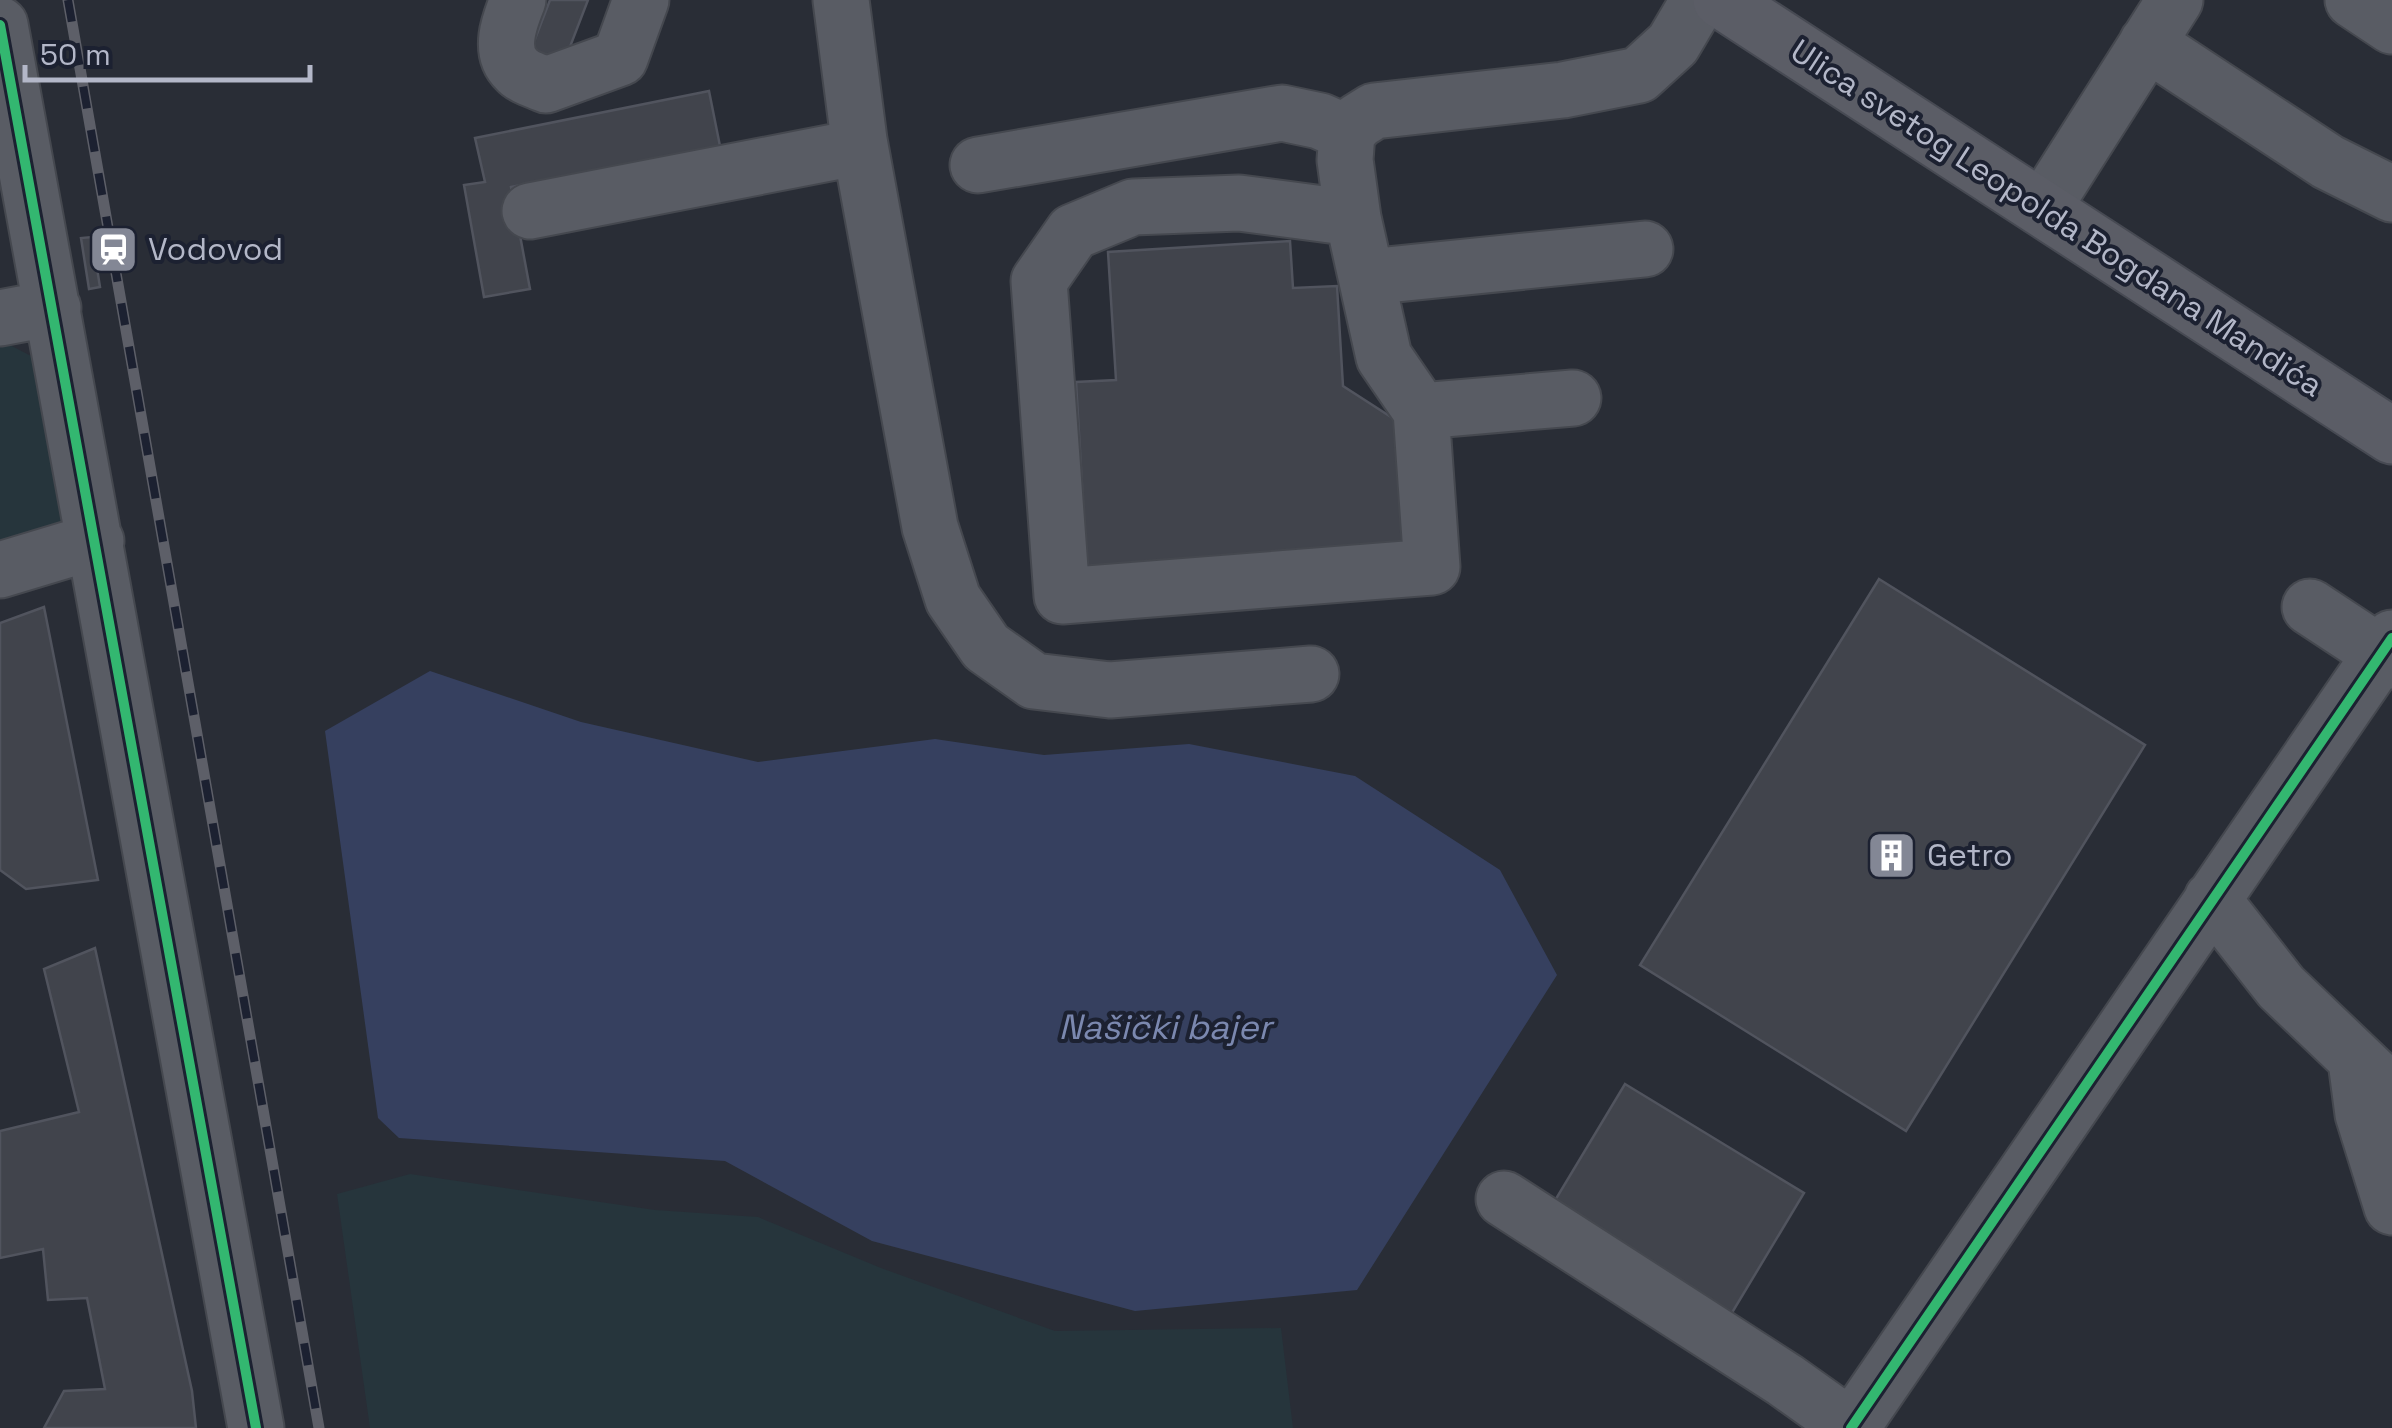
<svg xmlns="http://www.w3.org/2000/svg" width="2392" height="1428" viewBox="0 0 2392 1428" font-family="'Space Grotesk',sans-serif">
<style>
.green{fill:#26353c}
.water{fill:#36405f}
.building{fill:#41444c;stroke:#51545e;stroke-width:2.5}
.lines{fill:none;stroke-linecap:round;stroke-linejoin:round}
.minor-casing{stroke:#45484f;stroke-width:59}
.major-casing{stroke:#474a53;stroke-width:59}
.minor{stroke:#595c64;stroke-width:55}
.major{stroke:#5b5d66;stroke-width:55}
.rail-casing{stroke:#5d5f68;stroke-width:11}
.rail{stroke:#1c2131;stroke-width:8;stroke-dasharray:22;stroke-linecap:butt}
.cycleway-casing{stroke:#1c2131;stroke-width:16}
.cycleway{stroke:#33b770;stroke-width:10}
.labels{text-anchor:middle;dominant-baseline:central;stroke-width:8;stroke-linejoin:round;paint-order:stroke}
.street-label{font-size:32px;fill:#b3b7c8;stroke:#1c2131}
.poi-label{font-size:32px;fill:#b3b7c8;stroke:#1c2131;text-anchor:start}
.water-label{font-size:35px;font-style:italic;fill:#7b88af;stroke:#1c2131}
</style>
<rect width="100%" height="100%" fill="#292d36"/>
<path class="green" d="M 0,340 L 33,357 L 72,511 L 53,534 L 0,559 Z
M 410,1174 L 655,1210 L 758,1217 L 881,1268 L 1055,1331 L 1281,1328 L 1293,1428 L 370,1428 L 337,1194 Z"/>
<path class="water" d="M 430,671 L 581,722 L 758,762 L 935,739 L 1044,755 L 1189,744 L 1355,776 L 1500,870 L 1557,975 L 1357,1290 L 1135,1311 L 872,1241 L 725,1161 L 399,1138 L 378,1118 L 325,731 Z"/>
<path class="building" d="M 550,0 L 588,0 L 563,65 L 530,52 Z
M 709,91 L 720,146 L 511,187 L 530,289 L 484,297 L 464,185 L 485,182 L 475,138 Z
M 92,237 L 100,287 L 89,289 L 81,238 Z
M 1290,241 L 1293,288 L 1337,286 L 1343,386 L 1408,428 L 1415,553 L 1087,571 L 1076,382 L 1116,380 L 1108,252 Z
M 1879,579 L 2145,745 L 1906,1131 L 1640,965 Z
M 44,607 L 98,880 L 26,889 L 0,870 L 0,623 Z
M 95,948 L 192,1391 L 196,1428 L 44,1428 L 64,1391 L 105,1389 L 87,1298 L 48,1300 L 43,1249 L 0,1258 L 0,1131 L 79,1112 L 44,969 Z
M 1625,1084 L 1804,1193 L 1721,1331 L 1542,1222 Z"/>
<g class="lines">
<defs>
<path id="minor" d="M 518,0 C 510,20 497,51 517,70 C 523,77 538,81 546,85 L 620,58 L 641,0
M 841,0 L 859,140 L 930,527 L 953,599 L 986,647 L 1034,681 L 1110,690 L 1311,674
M 2353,0 L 2392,26
M 0,25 L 256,1428
M 2147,43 L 2328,162 L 2392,194
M 978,165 L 1282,113 L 1320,121 L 1347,133
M 2043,208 L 2175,0
M 530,211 L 860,147
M 1353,218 L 1239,203 L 1133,207 L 1073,232 L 1039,281 L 1062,596 L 1432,567 L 1421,411
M 1367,277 L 1645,249
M 0,318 L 53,308
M 1573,398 L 1421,411 L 1384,357 L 1353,218 L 1345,160 L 1347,133 L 1358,121 L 1374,111 L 1563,90 L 1639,75 L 1673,44 L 1699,0
M 0,570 L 96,541
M 2310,607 L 2392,661
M 2212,899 L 2281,987 L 2392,1093
M 2356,1061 L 2363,1114 L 2392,1207
M 1504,1199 L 1785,1380 L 1851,1427
M 1851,1428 L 2392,638"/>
<path id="major" d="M 1721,0 L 2392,436"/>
</defs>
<use href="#minor" class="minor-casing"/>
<use href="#major" class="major-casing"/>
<use href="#minor" class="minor"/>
<use href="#major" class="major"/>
<defs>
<path id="rail" d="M 68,0 L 319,1428"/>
</defs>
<use href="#rail" class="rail-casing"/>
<use href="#rail" class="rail"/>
<defs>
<path id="cycleway" d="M 0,25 L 256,1428
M 1851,1428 L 2392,638"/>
</defs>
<use href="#cycleway" class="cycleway-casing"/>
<use href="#cycleway" class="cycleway"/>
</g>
<defs>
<symbol id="station-square" viewBox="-11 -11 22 22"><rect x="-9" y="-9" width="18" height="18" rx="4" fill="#838795" stroke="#1c2131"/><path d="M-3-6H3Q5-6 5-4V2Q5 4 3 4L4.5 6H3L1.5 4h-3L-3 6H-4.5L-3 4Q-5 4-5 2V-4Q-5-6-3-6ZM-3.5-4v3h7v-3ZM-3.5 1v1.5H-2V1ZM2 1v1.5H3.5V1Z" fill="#fff"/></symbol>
<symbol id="building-square" viewBox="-11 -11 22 22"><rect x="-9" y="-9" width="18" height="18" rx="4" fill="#838795" stroke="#1c2131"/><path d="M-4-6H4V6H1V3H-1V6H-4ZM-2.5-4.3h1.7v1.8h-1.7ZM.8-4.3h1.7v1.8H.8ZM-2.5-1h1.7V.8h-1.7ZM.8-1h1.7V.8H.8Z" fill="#fff"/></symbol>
</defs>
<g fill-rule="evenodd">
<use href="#station-square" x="86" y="222" width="55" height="55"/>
<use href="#building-square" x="1864" y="828" width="55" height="55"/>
</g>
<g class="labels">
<g class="street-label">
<text transform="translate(2057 218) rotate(33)">Ulica svetog Leopolda Bogdana Mandića</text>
</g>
<g class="poi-label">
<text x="148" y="249">Vodovod</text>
<text x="1927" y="855">Getro</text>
</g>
<g class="water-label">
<text x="1165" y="1027">Našički bajer</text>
</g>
</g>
<path d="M25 65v15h285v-15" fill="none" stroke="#b3b7c8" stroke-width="5"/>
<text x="40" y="65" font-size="30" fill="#b3b7c8" stroke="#1c2131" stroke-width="8" paint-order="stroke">50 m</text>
</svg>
